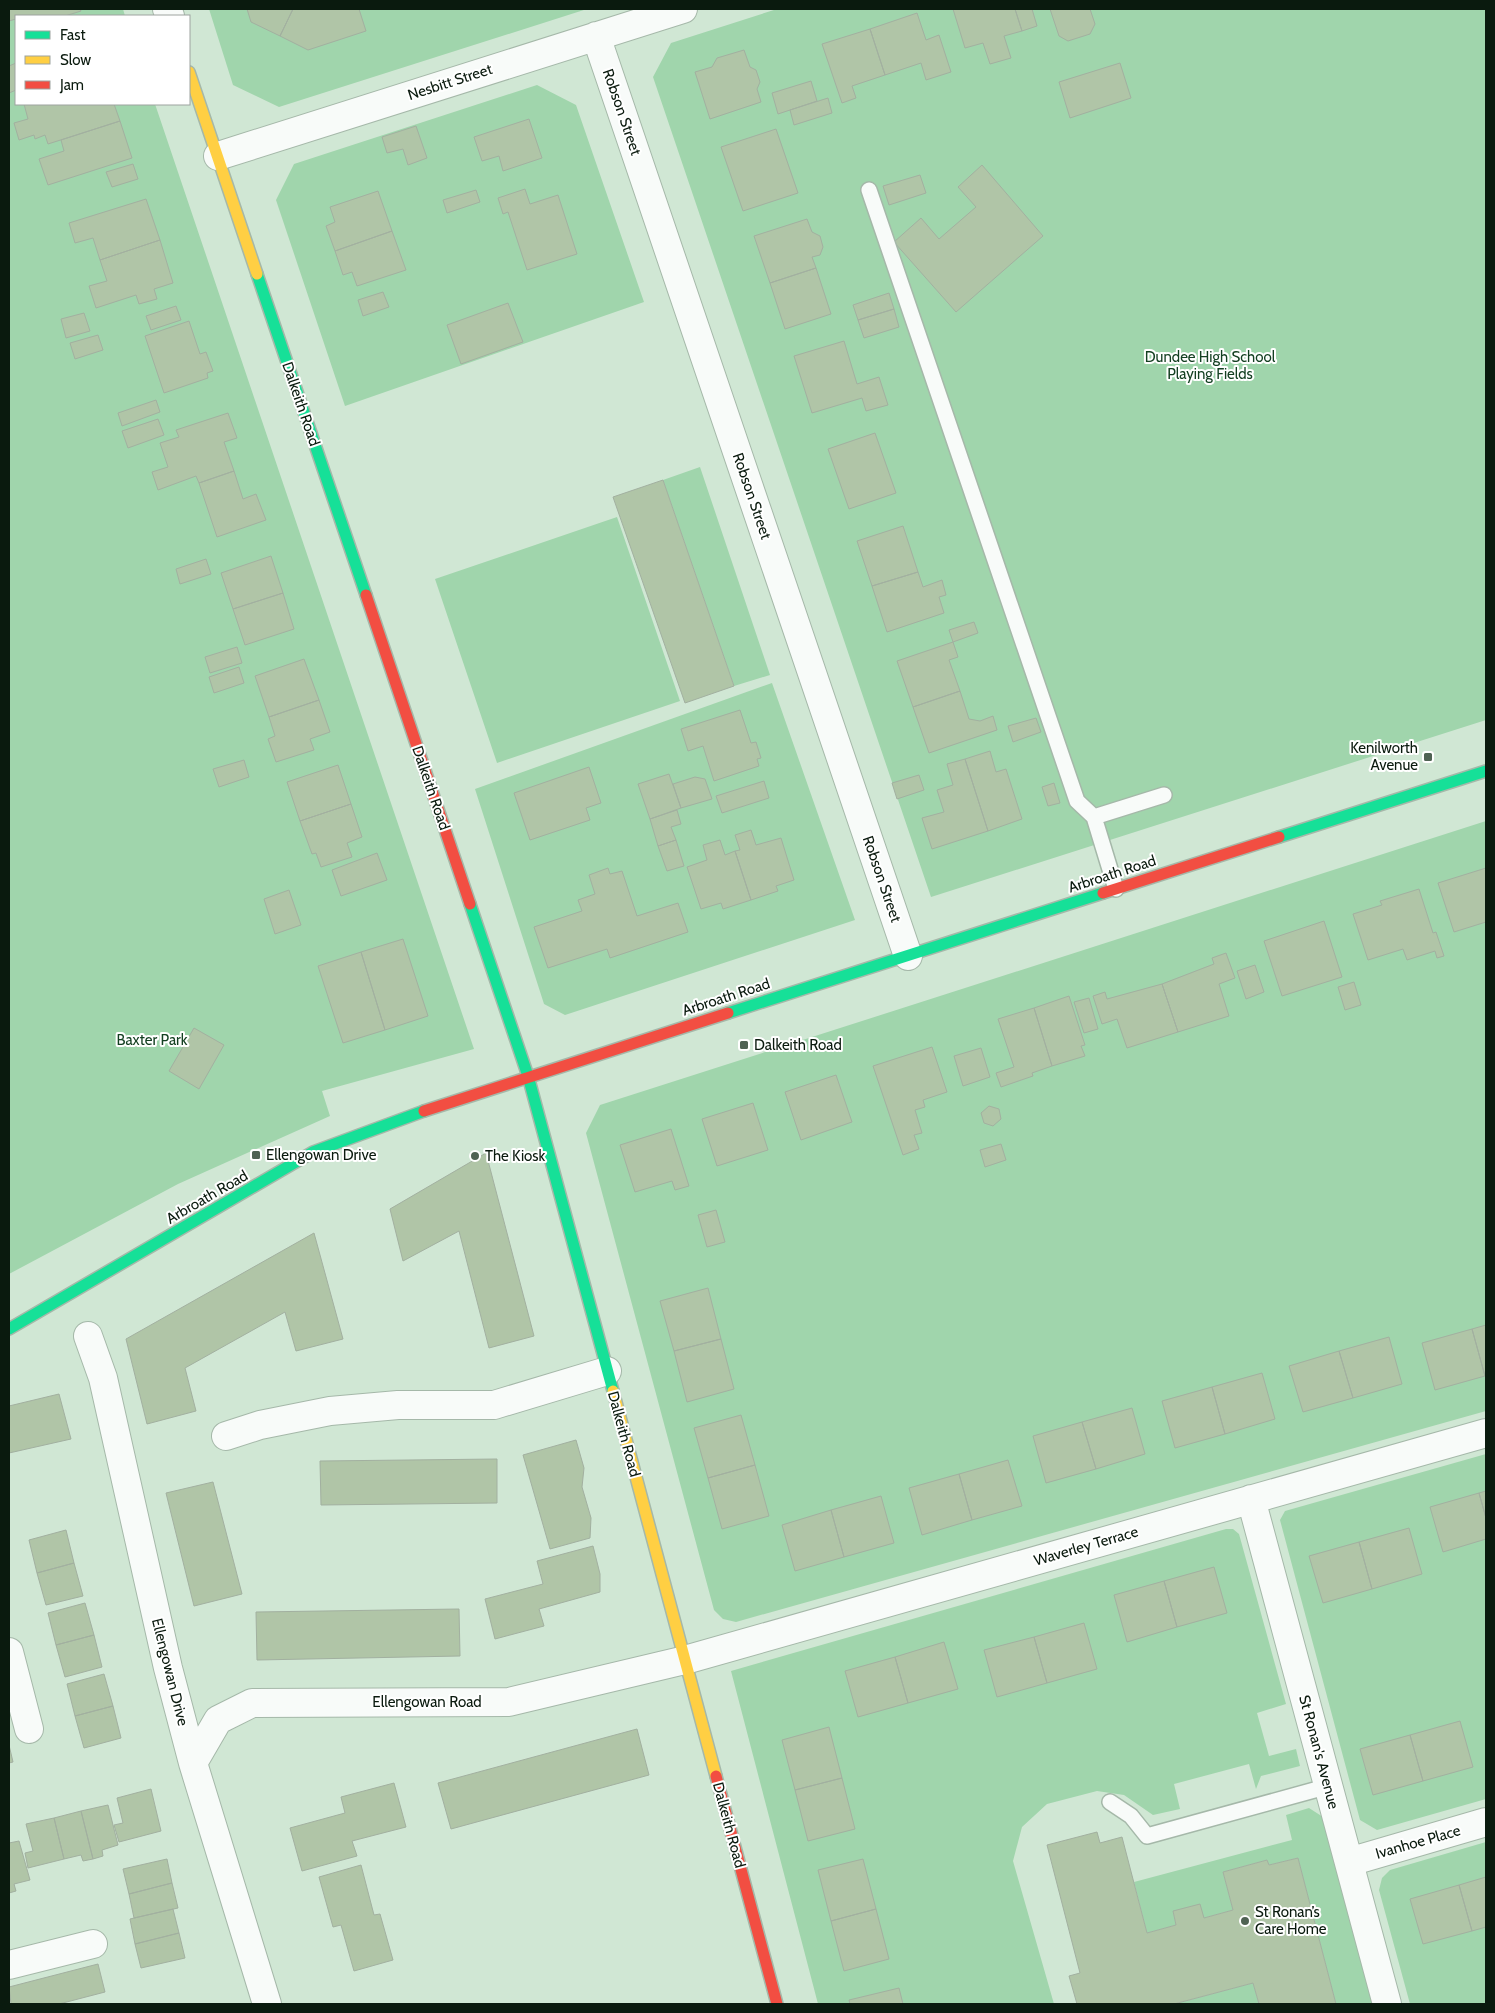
<svg xmlns="http://www.w3.org/2000/svg" width="1495" height="2013" viewBox="0 0 1495 2013" font-family="Cabin,sans-serif">
<style>
.green{fill:#a0d5ac}
.building{fill:#b0c5a7;stroke:#a2b0a0}
.lines{fill:none;stroke-linecap:round;stroke-linejoin:round}
.lane-casing{stroke:#a5b8a9;stroke-width:18}
.street-casing{stroke:#a5b8a9;stroke-width:30}
.fast-casing{stroke:#a5b8a9;stroke-width:14}
.slow-casing{stroke:#a5b8a9;stroke-width:14}
.jam-casing{stroke:#a5b8a9;stroke-width:14}
.lane{stroke:#f8fbf9;stroke-width:15}
.street{stroke:#f8fbf9;stroke-width:28}
.fast{stroke:#16e098;stroke-width:11}
.slow{stroke:#ffcf43;stroke-width:11}
.jam{stroke:#f24e42;stroke-width:11}
.poi-dot{fill:#4f6253;stroke:#fff;stroke-width:2}
.labels{text-anchor:middle;dominant-baseline:central;stroke-width:4;stroke-linejoin:round;paint-order:stroke}
.street-label{font-size:15px;fill:#0a1a0e;stroke:#fff}
.park-label{font-size:15px;fill:#144022;stroke:#fff}
.poi-label{font-size:15px;fill:#0a1a0e;stroke:#fff;text-anchor:start}
</style>
<rect width="100%" height="100%" fill="#d0e7d4"/>
<path class="green" d="M 9,9 L 123,9 L 125,16 L 16,16 L 16,104 L 155,104 L 474,1049 L 322,1091 L 330,1116 L 178,1184 L 9,1274 Z
M 209,9 L 587,9 L 279,107 L 233,85 Z
M 777,9 L 1486,9 L 1486,720 L 931,897 L 653,77 L 671,43 Z
M 537,85 L 576,105 L 644,302 L 345,406 L 276,200 L 294,164 Z
M 700,467 L 770,675 L 734,686 L 663,480 Z
M 617,517 L 680,701 L 497,763 L 435,579 Z
M 772,683 L 855,920 L 565,1015 L 544,1004 L 475,789 Z
M 1486,821 L 1486,1411 L 736,1622 L 723,1619 L 714,1610 L 586,1133 L 600,1105 Z
M 1486,1454 L 1486,1799 L 1377,1830 L 1360,1820 L 1280,1520 L 1285,1511 Z
M 1226,1529 L 1233,1529 L 1239,1534 L 1286,1704 L 1257,1713 L 1269,1756 L 1296,1749 L 1300,1766 L 1261,1776 L 1256,1789 L 1249,1764 L 1174,1784 L 1180,1809 L 1153,1815 L 1124,1795 L 1097,1791 L 1047,1804 L 1022,1827 L 1013,1861 L 1054,2004 L 818,2004 L 731,1671 Z
M 1309,1808 L 1323,1817 L 1373,2004 L 1336,2004 L 1298,1858 L 1269,1865 L 1267,1860 L 1223,1872 L 1233,1910 L 1204,1918 L 1173,1911 L 1176,1925 L 1147,1933 L 1134,1882 L 1292,1840 L 1286,1815 Z
M 1486,1842 L 1486,2004 L 1410,2004 L 1379,1890 L 1382,1878 L 1390,1870 Z
M 1253,1983 L 1259,2004 L 1174,2004 Z"/>
<path class="building" d="M 9,9 L 80,9 L 81,11 L 65,16 L 16,16 L 16,19 L 9,21 Z
M 247,9 L 293,9 L 280,36 L 251,22 Z
M 293,9 L 359,9 L 366,31 L 308,50 L 280,36 Z
M 953,9 L 1015,9 L 1022,31 L 1004,36 L 1011,58 L 990,64 L 983,43 L 965,48 Z
M 1015,9 L 1032,9 L 1037,26 L 1022,31 Z
M 1050,9 L 1093,9 L 1090,9 L 1095,24 L 1090,34 L 1068,41 L 1059,36 Z
M 917,13 L 926,40 L 939,35 L 951,72 L 926,80 L 921,63 L 885,75 L 870,29 Z
M 870,29 L 885,75 L 852,86 L 856,98 L 842,103 L 822,44 Z
M 744,50 L 750,67 L 756,70 L 760,82 L 757,89 L 761,102 L 710,119 L 695,72 L 712,67 L 717,58 Z
M 16,63 L 16,90 L 9,93 L 9,66 Z
M 1120,63 L 1131,98 L 1070,118 L 1059,82 Z
M 811,81 L 817,101 L 778,114 L 772,93 Z
M 828,98 L 832,113 L 794,125 L 790,110 Z
M 24,104 L 114,104 L 120,121 L 48,144 L 45,135 L 35,139 L 34,135 L 19,140 L 14,123 L 28,119 Z
M 529,119 L 542,158 L 503,171 L 499,156 L 482,161 L 474,137 Z
M 120,121 L 132,158 L 48,185 L 39,159 L 64,151 L 61,140 Z
M 416,126 L 427,158 L 408,165 L 403,149 L 387,153 L 382,137 Z
M 776,129 L 798,193 L 743,211 L 721,147 Z
M 133,164 L 138,179 L 112,187 L 106,172 Z
M 982,165 L 1043,236 L 956,312 L 894,242 L 921,218 L 939,239 L 976,207 L 958,187 Z
M 920,175 L 926,193 L 889,205 L 883,186 Z
M 525,189 L 530,204 L 558,195 L 577,254 L 527,270 L 508,212 L 503,214 L 498,198 Z
M 476,190 L 480,202 L 447,213 L 443,200 Z
M 378,191 L 392,231 L 335,251 L 326,226 L 335,222 L 330,207 Z
M 146,199 L 160,240 L 100,260 L 93,238 L 75,243 L 69,223 Z
M 807,219 L 812,232 L 820,236 L 823,247 L 820,255 L 812,257 L 816,268 L 770,283 L 754,236 Z
M 392,231 L 406,270 L 357,286 L 352,272 L 343,275 L 335,251 Z
M 160,240 L 173,283 L 154,289 L 157,299 L 139,304 L 136,295 L 96,308 L 89,286 L 107,281 L 100,260 Z
M 816,268 L 831,314 L 785,329 L 770,283 Z
M 383,292 L 389,307 L 363,316 L 358,300 Z
M 889,293 L 894,309 L 858,320 L 853,305 Z
M 508,303 L 523,342 L 461,364 L 447,325 Z
M 176,306 L 181,320 L 151,330 L 146,316 Z
M 894,309 L 899,327 L 864,338 L 858,320 Z
M 84,313 L 90,331 L 66,338 L 61,319 Z
M 189,321 L 200,354 L 206,352 L 213,371 L 207,373 L 208,378 L 164,393 L 145,336 Z
M 98,335 L 103,350 L 75,359 L 70,343 Z
M 844,341 L 857,384 L 879,377 L 888,405 L 866,411 L 862,398 L 812,413 L 794,356 Z
M 156,400 L 160,412 L 122,426 L 118,413 Z
M 228,413 L 237,438 L 224,442 L 234,471 L 199,483 L 196,476 L 158,490 L 152,472 L 168,467 L 160,443 L 179,437 L 176,430 Z
M 158,419 L 164,435 L 128,448 L 122,431 Z
M 875,433 L 896,493 L 849,509 L 828,449 Z
M 234,471 L 243,499 L 256,494 L 266,520 L 217,537 L 199,483 Z
M 663,480 L 734,686 L 685,703 L 613,497 Z
M 903,526 L 918,572 L 872,586 L 857,541 Z
M 271,556 L 283,593 L 233,609 L 221,573 Z
M 206,559 L 211,574 L 180,584 L 176,569 Z
M 918,572 L 923,587 L 942,580 L 946,595 L 939,597 L 944,613 L 887,632 L 872,586 Z
M 283,593 L 294,629 L 245,645 L 233,609 Z
M 974,622 L 978,633 L 953,642 L 949,630 Z
M 953,642 L 958,657 L 949,660 L 960,691 L 913,707 L 897,661 Z
M 237,647 L 242,663 L 210,673 L 205,657 Z
M 304,659 L 319,700 L 269,717 L 255,676 Z
M 239,667 L 244,683 L 214,693 L 209,677 Z
M 960,691 L 969,719 L 980,721 L 993,716 L 997,730 L 929,753 L 913,707 Z
M 319,700 L 330,732 L 310,739 L 314,750 L 276,762 L 268,739 L 275,736 L 269,717 Z
M 740,710 L 751,743 L 756,742 L 761,758 L 757,759 L 759,766 L 714,781 L 703,746 L 688,751 L 681,729 Z
M 1036,718 L 1041,732 L 1013,742 L 1008,726 Z
M 990,751 L 996,772 L 1006,769 L 1022,819 L 988,831 L 965,759 Z
M 965,759 L 988,831 L 932,849 L 922,818 L 944,812 L 937,790 L 953,785 L 947,764 Z
M 244,760 L 249,777 L 219,787 L 213,769 Z
M 338,765 L 351,804 L 300,821 L 287,782 Z
M 589,767 L 601,803 L 586,808 L 590,820 L 530,840 L 514,793 Z
M 669,774 L 681,808 L 650,819 L 638,784 Z
M 919,775 L 924,790 L 897,799 L 892,783 Z
M 695,777 L 705,779 L 712,799 L 681,808 L 673,784 Z
M 764,781 L 769,798 L 722,813 L 716,796 Z
M 1054,783 L 1060,803 L 1048,806 L 1042,787 Z
M 351,804 L 362,837 L 347,843 L 352,857 L 321,867 L 316,853 L 312,854 L 300,821 Z
M 677,810 L 681,824 L 671,827 L 676,840 L 658,846 L 650,819 Z
M 751,830 L 756,845 L 781,838 L 794,880 L 776,886 L 778,891 L 751,900 L 735,851 L 740,850 L 735,835 Z
M 676,840 L 684,866 L 667,871 L 658,846 Z
M 720,840 L 725,855 L 735,851 L 751,900 L 723,909 L 721,903 L 701,909 L 687,867 L 707,860 L 703,845 Z
M 377,853 L 387,880 L 341,896 L 332,870 Z
M 608,868 L 610,874 L 622,871 L 637,916 L 678,903 L 688,932 L 610,958 L 607,949 L 548,968 L 534,927 L 582,911 L 578,900 L 595,894 L 589,875 Z
M 1486,868 L 1486,922 L 1454,932 L 1438,883 Z
M 1419,889 L 1433,933 L 1436,932 L 1444,956 L 1437,958 L 1435,951 L 1407,960 L 1403,949 L 1368,960 L 1353,914 L 1382,905 L 1380,901 Z
M 289,890 L 301,925 L 275,934 L 264,899 Z
M 1324,921 L 1342,977 L 1282,996 L 1264,941 Z
M 403,939 L 428,1016 L 385,1030 L 361,952 Z
M 361,952 L 385,1030 L 343,1043 L 318,966 Z
M 1226,953 L 1235,978 L 1219,984 L 1229,1016 L 1178,1032 L 1162,984 L 1214,964 L 1212,958 Z
M 1255,965 L 1264,992 L 1246,999 L 1237,971 Z
M 1354,982 L 1361,1005 L 1345,1010 L 1338,987 Z
M 1162,984 L 1178,1032 L 1127,1048 L 1117,1019 L 1102,1024 L 1093,996 L 1105,992 L 1107,999 Z
M 1069,996 L 1085,1045 L 1081,1046 L 1085,1056 L 1052,1066 L 1034,1008 Z
M 1089,998 L 1098,1029 L 1084,1033 L 1074,1002 Z
M 1034,1008 L 1052,1066 L 1032,1073 L 1033,1076 L 1001,1087 L 996,1073 L 1014,1067 L 998,1019 Z
M 194,1028 L 224,1045 L 199,1089 L 169,1071 Z
M 932,1047 L 947,1092 L 923,1100 L 925,1107 L 915,1110 L 922,1133 L 914,1135 L 919,1149 L 903,1155 L 873,1066 Z
M 981,1048 L 990,1077 L 963,1086 L 954,1056 Z
M 836,1075 L 852,1122 L 801,1140 L 785,1092 Z
M 753,1103 L 768,1150 L 717,1166 L 702,1119 Z
M 989,1106 L 999,1109 L 1001,1119 L 993,1126 L 984,1123 L 981,1113 Z
M 671,1129 L 689,1186 L 675,1190 L 672,1181 L 635,1192 L 620,1145 Z
M 1001,1144 L 1006,1160 L 985,1167 L 980,1150 Z
M 486,1153 L 534,1336 L 489,1348 L 459,1231 L 403,1261 L 390,1209 Z
M 716,1210 L 725,1242 L 707,1247 L 698,1215 Z
M 314,1233 L 343,1339 L 296,1351 L 285,1312 L 185,1368 L 196,1411 L 147,1424 L 126,1339 Z
M 708,1288 L 721,1339 L 674,1351 L 660,1301 Z
M 1486,1325 L 1486,1376 L 1485,1376 L 1472,1329 Z
M 1472,1329 L 1485,1376 L 1435,1390 L 1422,1343 Z
M 1389,1337 L 1402,1384 L 1353,1398 L 1339,1351 Z
M 721,1339 L 734,1389 L 687,1402 L 674,1351 Z
M 1339,1351 L 1353,1398 L 1303,1412 L 1289,1366 Z
M 1262,1373 L 1275,1419 L 1225,1434 L 1212,1387 Z
M 1212,1387 L 1225,1434 L 1175,1448 L 1162,1401 Z
M 59,1394 L 71,1439 L 9,1453 L 9,1406 Z
M 1132,1408 L 1145,1454 L 1096,1469 L 1082,1422 Z
M 741,1415 L 755,1465 L 708,1478 L 694,1428 Z
M 1082,1422 L 1096,1469 L 1046,1483 L 1033,1436 Z
M 576,1440 L 584,1468 L 582,1487 L 591,1518 L 590,1538 L 550,1549 L 523,1455 Z
M 497,1459 L 497,1503 L 321,1505 L 320,1461 Z
M 1008,1460 L 1022,1506 L 972,1520 L 959,1474 Z
M 755,1465 L 769,1516 L 722,1529 L 708,1478 Z
M 959,1474 L 972,1520 L 922,1535 L 909,1488 Z
M 213,1482 L 242,1594 L 194,1606 L 166,1493 Z
M 1486,1491 L 1486,1518 L 1479,1493 Z
M 1479,1493 L 1486,1518 L 1486,1539 L 1443,1552 L 1430,1507 Z
M 881,1496 L 894,1543 L 844,1557 L 831,1510 Z
M 831,1510 L 844,1557 L 795,1571 L 782,1525 Z
M 1409,1528 L 1422,1574 L 1372,1589 L 1359,1542 Z
M 66,1530 L 74,1563 L 37,1573 L 29,1540 Z
M 1359,1542 L 1372,1589 L 1323,1603 L 1309,1556 Z
M 593,1546 L 600,1574 L 600,1592 L 539,1609 L 544,1626 L 495,1639 L 485,1599 L 543,1584 L 537,1561 Z
M 74,1563 L 83,1596 L 46,1605 L 37,1573 Z
M 1214,1567 L 1227,1613 L 1177,1627 L 1164,1581 Z
M 1164,1581 L 1177,1627 L 1127,1642 L 1114,1595 Z
M 85,1603 L 94,1635 L 56,1645 L 48,1613 Z
M 459,1609 L 460,1656 L 257,1660 L 256,1612 Z
M 1084,1623 L 1097,1669 L 1047,1683 L 1034,1637 Z
M 94,1635 L 102,1667 L 65,1677 L 56,1645 Z
M 1034,1637 L 1047,1683 L 997,1697 L 984,1650 Z
M 944,1642 L 958,1689 L 908,1703 L 895,1657 Z
M 895,1657 L 908,1703 L 858,1717 L 845,1671 Z
M 104,1674 L 113,1706 L 75,1716 L 67,1684 Z
M 113,1706 L 121,1738 L 84,1748 L 75,1716 Z
M 1460,1721 L 1473,1767 L 1423,1781 L 1410,1735 Z
M 829,1727 L 842,1778 L 795,1790 L 782,1740 Z
M 637,1729 L 649,1775 L 451,1829 L 438,1783 Z
M 1410,1735 L 1423,1781 L 1373,1795 L 1360,1749 Z
M 9,1745 L 13,1762 L 9,1763 Z
M 842,1778 L 855,1829 L 808,1841 L 795,1790 Z
M 394,1783 L 406,1827 L 352,1841 L 357,1856 L 302,1871 L 290,1828 L 345,1813 L 341,1797 Z
M 151,1789 L 161,1831 L 119,1842 L 114,1825 L 123,1823 L 117,1798 Z
M 108,1805 L 118,1845 L 102,1850 L 103,1856 L 93,1859 L 81,1811 Z
M 81,1811 L 93,1859 L 83,1861 L 81,1855 L 64,1859 L 54,1818 Z
M 54,1818 L 64,1859 L 28,1868 L 25,1853 L 33,1851 L 26,1824 Z
M 1097,1832 L 1100,1843 L 1122,1837 L 1147,1933 L 1176,1925 L 1173,1911 L 1200,1904 L 1204,1918 L 1233,1910 L 1223,1872 L 1267,1860 L 1269,1865 L 1298,1858 L 1336,2004 L 1259,2004 L 1253,1983 L 1174,2004 L 1077,2004 L 1069,1976 L 1080,1973 L 1047,1845 Z
M 19,1841 L 30,1880 L 14,1884 L 16,1891 L 9,1893 L 9,1843 Z
M 167,1859 L 172,1883 L 129,1894 L 123,1869 Z
M 863,1859 L 876,1909 L 831,1921 L 818,1870 Z
M 361,1865 L 374,1915 L 380,1914 L 393,1960 L 354,1971 L 341,1925 L 333,1927 L 319,1877 Z
M 1486,1877 L 1486,1927 L 1472,1931 L 1459,1885 Z
M 172,1883 L 178,1908 L 134,1918 L 129,1894 Z
M 1459,1885 L 1472,1931 L 1423,1944 L 1410,1899 Z
M 173,1909 L 179,1933 L 135,1944 L 130,1919 Z
M 876,1909 L 889,1959 L 844,1971 L 831,1921 Z
M 179,1933 L 185,1958 L 141,1968 L 135,1944 Z
M 98,1964 L 105,1992 L 59,2004 L 11,2004 L 9,1987 Z
M 899,1988 L 903,2004 L 850,2004 L 849,2000 Z"/>
<g class="lines">
<defs>
<path id="lane" d="M 869,190 L 1077,801 L 1094,817
M 1116,889 L 1094,817 L 1164,795
M 1110,1802 L 1131,1816 L 1147,1836 L 1329,1786"/>
<path id="street" d="M 167,9 L 170,16
M 596,36 L 908,956
M 218,156 L 683,9
M 88,1336 L 103,1378 L 168,1668 L 193,1763 L 267,2004
M 226,1436 L 260,1425 L 330,1411 L 398,1405 L 494,1405 L 607,1371
M 1251,1499 L 1387,2004
M 9,1652 L 29,1729
M 193,1763 L 218,1720 L 252,1703 L 509,1702 L 685,1660 L 1486,1433
M 1349,1862 L 1486,1822
M 9,1965 L 93,1944"/>
<path id="fast" d="M 257,274 L 366,595
M 1279,837 L 1486,771
M 470,904 L 528,1076 L 613,1391
M 728,1013 L 1103,893
M 9,1329 L 313,1152 L 424,1111"/>
<path id="slow" d="M 189,72 L 257,274
M 613,1391 L 716,1776"/>
<path id="jam" d="M 366,595 L 470,904
M 1103,893 L 1279,837
M 424,1111 L 728,1013
M 716,1776 L 777,2004"/>
</defs>
<use href="#lane" class="lane-casing"/>
<use href="#street" class="street-casing"/>
<use href="#fast" class="fast-casing"/>
<use href="#slow" class="slow-casing"/>
<use href="#jam" class="jam-casing"/>
<use href="#lane" class="lane"/>
<use href="#street" class="street"/>
<use href="#fast" class="fast"/>
<use href="#slow" class="slow"/>
<use href="#jam" class="jam"/>
</g>
<g class="poi-dot">
<rect x="1423" y="752" width="10" height="10" rx="2.5"/>
<rect x="739" y="1040" width="10" height="10" rx="2.5"/>
<rect x="251" y="1150" width="10" height="10" rx="2.5"/>
<circle cx="475" cy="1156" r="5"/>
<circle cx="1245" cy="1921" r="5"/>
</g>
<g class="labels">
<g class="street-label">
<text transform="translate(450 82) rotate(-18)">Nesbitt Street</text>
<text transform="translate(622 112) rotate(71)">Robson Street</text>
<text transform="translate(301 404) rotate(71)">Dalkeith Road</text>
<text transform="translate(752 496) rotate(71)">Robson Street</text>
<text transform="translate(431 788) rotate(71)">Dalkeith Road</text>
<text transform="translate(1112 874) rotate(-18)">Arbroath Road</text>
<text transform="translate(882 879) rotate(71)">Robson Street</text>
<text transform="translate(726 997) rotate(-18)">Arbroath Road</text>
<text transform="translate(207 1197) rotate(-30)">Arbroath Road</text>
<text transform="translate(624 1434) rotate(75)">Dalkeith Road</text>
<text transform="translate(1086 1546) rotate(-16)">Waverley Terrace</text>
<text transform="translate(170 1672) rotate(76)">Ellengowan Drive</text>
<text x="427" y="1702">Ellengowan Road</text>
<text transform="translate(1319 1752) rotate(75)">St Ronan's Avenue</text>
<text transform="translate(729 1825) rotate(75)">Dalkeith Road</text>
<text transform="translate(1418 1842) rotate(-16)">Ivanhoe Place</text>
</g>
<g class="park-label">
<text x="1210" y="357">Dundee High School<tspan x="1210" dy="17">Playing Fields</tspan></text>
<text x="152" y="1040">Baxter Park</text>
</g>
<g class="poi-label">
<text x="1418" y="748" text-anchor="end">Kenilworth<tspan x="1418" dy="17">Avenue</tspan></text>
<text x="754" y="1045">Dalkeith Road</text>
<text x="266" y="1155">Ellengowan Drive</text>
<text x="485" y="1156">The Kiosk</text>
<text x="1255" y="1912">St Ronan’s<tspan x="1255" dy="17">Care Home</tspan></text>
</g>
</g>
<rect width="1495" height="2013" fill="none" stroke="#0a1a0e" stroke-width="20"/>
<rect x="15" y="15" width="175" height="90" fill="#ffffff" stroke="#9da39f"/>
<rect x="25" y="31" width="25" height="8" fill="#16e098" stroke="#9da39f"/>
<text x="60" y="40" font-size="15" fill="#0a1a0e">Fast</text>
<rect x="25" y="56" width="25" height="8" fill="#ffcf43" stroke="#9da39f"/>
<text x="60" y="65" font-size="15" fill="#0a1a0e">Slow</text>
<rect x="25" y="81" width="25" height="8" fill="#f24e42" stroke="#9da39f"/>
<text x="60" y="90" font-size="15" fill="#0a1a0e">Jam</text>
</svg>
